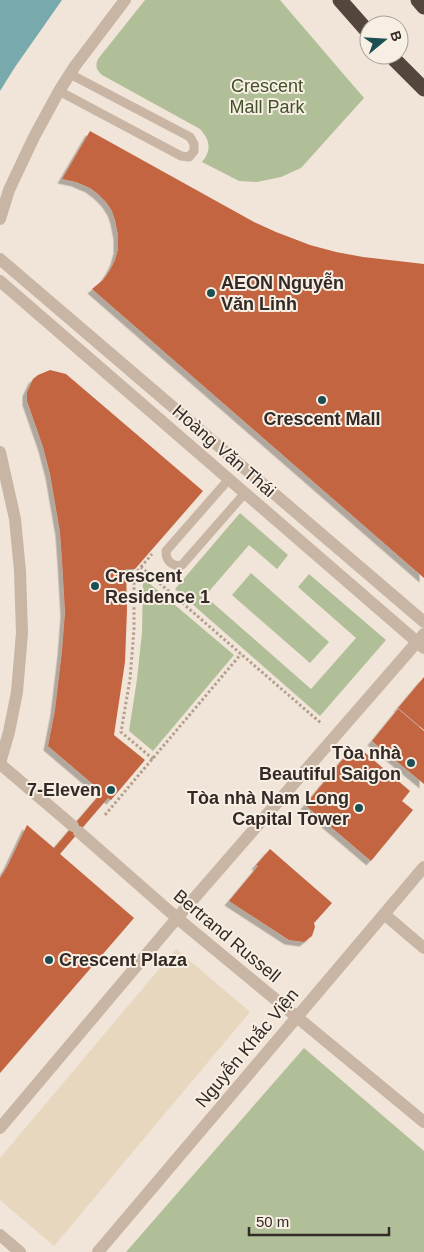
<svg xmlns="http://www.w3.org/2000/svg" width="424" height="1252" viewBox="0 0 424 1252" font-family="Helvetica,sans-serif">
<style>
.green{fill:#b1bf98}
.plaza{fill:#e8d7bf}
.water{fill:#77a9ad}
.building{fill:#c46542;filter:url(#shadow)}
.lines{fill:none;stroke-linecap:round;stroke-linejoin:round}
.path{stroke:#b49f8e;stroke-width:3;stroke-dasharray:2.5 2.5;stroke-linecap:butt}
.lane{stroke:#c8b5a4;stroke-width:9}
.street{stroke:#c8b5a4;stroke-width:12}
.highway{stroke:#54453d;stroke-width:15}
.poi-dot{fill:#1c4f54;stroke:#f8efe4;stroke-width:2}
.labels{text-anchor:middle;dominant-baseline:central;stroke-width:4;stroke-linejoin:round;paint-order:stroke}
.park-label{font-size:18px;fill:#42512a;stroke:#f8efe4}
.poi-label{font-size:18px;font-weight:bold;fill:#332a26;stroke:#f8efe4;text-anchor:start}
.street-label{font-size:18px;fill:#332a26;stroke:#f8efe4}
</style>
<defs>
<filter id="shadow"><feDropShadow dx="-4.5" dy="4.5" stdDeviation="0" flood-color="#0004"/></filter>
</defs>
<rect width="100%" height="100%" fill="#f0e5d8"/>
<path class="green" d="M 145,0 L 280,0 L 364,98 L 301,168 L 281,177 L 257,182 L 239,181 L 202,162 C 212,150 210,140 200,129 L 102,75 C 96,70 95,66 98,59 Z
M 240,513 L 288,555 L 277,569 L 249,545 L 205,596 L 311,689 L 356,638 L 298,587 L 309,574 L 386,640 L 320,716 L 175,589 Z
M 251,573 L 329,642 L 310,663 L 232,595 Z
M 143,578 L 234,655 L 153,751 L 129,731 L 137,679 L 142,632 Z
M 304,1048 L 424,1151 L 424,1252 L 126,1252 Z"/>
<path class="plaza" d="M 176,949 L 250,1012 L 54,1246 L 0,1200 L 0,1158 Z"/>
<path class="water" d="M 0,0 L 62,0 L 15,67 L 0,91 Z"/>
<path class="building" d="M 90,131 L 254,222 L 276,232 L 310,245 L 336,252 L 363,257 L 424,264 L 424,578 L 92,289 L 103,280 L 110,270 L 115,260 L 118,249 L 118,235 L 115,220 L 112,211 L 106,202 L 98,194 L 90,188 L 76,182 L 62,179 Z
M 50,370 L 66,374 L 203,491 L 135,569 L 126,569 L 127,610 L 125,662 L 114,735 L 145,760 L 111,800 L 108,798 L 60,854 L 134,918 L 0,1073 L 0,878 L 8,865 L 27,825 L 54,848 L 102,792 L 48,746 L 55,710 L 62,651 L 65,612 L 62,560 L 60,532 L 50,474 L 43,447 L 27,401 L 27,392 L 33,379 L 38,375 Z
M 424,677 L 424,730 L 398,708 Z
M 398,709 L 424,731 L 424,784 L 372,741 Z
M 363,751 L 410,791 L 402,801 L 413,810 L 371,861 L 305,805 L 347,754 L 355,760 Z
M 270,849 L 332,903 L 314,923 L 315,927 L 312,936 L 304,942 L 289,940 L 229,901 L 258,866 L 256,865 Z"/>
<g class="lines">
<path class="path" d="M 141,567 L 152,554
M 153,759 L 121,732 L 130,679 L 134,629 L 134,575 L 141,567 L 241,654 L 322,724
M 105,815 L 241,654"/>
<path class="lane" d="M 59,91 L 181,156 L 189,157 L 194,151 L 194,144 L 190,137 L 70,74
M 229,479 L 166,551 C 166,561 172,567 182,565 L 245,493"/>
<path class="street" d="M 0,219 L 9,190 L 34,137 L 59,91 L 75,66 L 125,0
M 0,259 L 424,622
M 0,281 L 424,648
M 0,452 L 15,519 L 20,571 L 22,633 L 17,692 L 9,732 L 0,763
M 0,764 L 73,826
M 79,832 L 177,918 L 424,1122
M 384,914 L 424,948
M 0,1128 L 177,918 L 424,634
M 0,1235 L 20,1252
M 98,1252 L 424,867"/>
<path class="highway" d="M 340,0 L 369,33
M 418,0 L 424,7
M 390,55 L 424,89"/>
</g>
<g class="poi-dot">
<circle cx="211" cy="293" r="5"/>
<circle cx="322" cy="400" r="5"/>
<circle cx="95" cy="586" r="5"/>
<circle cx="411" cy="763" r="5"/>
<circle cx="111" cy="790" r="5"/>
<circle cx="359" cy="808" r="5"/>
<circle cx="49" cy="960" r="5"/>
</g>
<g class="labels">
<g class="park-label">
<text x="267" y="86">Crescent<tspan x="267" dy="21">Mall Park</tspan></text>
</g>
<g class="poi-label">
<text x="221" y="283">AEON Nguyễn<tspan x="221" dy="21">Văn Linh</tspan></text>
<text x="322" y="419" text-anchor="middle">Crescent Mall</text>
<text x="105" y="576">Crescent<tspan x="105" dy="21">Residence 1</tspan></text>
<text x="401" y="753" text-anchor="end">Tòa nhà<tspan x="401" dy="21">Beautiful Saigon</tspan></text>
<text x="101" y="790" text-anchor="end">7-Eleven</text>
<text x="349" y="798" text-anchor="end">Tòa nhà Nam Long<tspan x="349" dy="21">Capital Tower</tspan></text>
<text x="59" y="960">Crescent Plaza</text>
</g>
<g class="street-label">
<text transform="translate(224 451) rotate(41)">Hoàng Văn Thái</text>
<text transform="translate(227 936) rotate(40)">Bertrand Russell</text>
<text transform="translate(247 1048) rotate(-50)">Nguyễn Khắc Viện</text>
</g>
</g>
<g transform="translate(384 40) rotate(72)"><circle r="24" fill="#f8efe4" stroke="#a9a098"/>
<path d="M0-4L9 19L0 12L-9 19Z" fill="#1c4f54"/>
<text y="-8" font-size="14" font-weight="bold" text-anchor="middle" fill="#332a26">B</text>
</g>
<path d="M249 1227v8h140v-8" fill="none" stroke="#332a26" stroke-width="2.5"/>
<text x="256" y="1227" font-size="15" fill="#332a26" stroke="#f8efe4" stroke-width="4" paint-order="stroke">50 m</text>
</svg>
